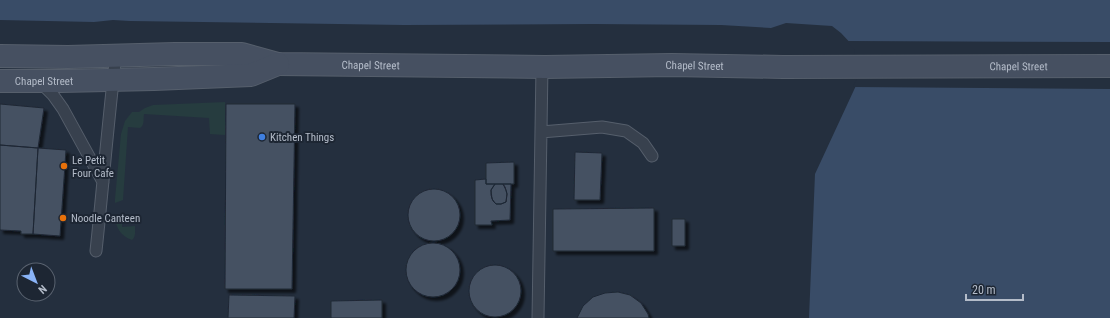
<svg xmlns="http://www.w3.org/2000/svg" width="1110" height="318" viewBox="0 0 1110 318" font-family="'Roboto Condensed',sans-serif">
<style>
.green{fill:#263c3f}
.water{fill:#394c67}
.pier{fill:#242f3e}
.building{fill:#455162;stroke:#1f2835;filter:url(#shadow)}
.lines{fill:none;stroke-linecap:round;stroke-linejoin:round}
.lane-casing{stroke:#565f6c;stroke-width:13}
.secondary-casing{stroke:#565f6c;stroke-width:24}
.lane{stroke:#38414e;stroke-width:11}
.secondary{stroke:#465061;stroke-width:22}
.shop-dot{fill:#3f7fe0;stroke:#1d2633;stroke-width:1.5}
.food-dot{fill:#e8710a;stroke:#1d2633;stroke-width:1.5}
.labels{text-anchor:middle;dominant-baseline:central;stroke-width:4;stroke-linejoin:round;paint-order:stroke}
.street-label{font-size:11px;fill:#b4bcc9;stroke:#1d2633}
.poi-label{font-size:11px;fill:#b4bcc9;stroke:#1d2633;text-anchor:start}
</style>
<defs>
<filter id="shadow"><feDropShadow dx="3.5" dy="3.5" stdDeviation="1" flood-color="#0009"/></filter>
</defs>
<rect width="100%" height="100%" fill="#242f3e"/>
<path class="green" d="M 225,102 L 225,135 L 210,134 L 209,118 L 144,114 C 143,119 145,125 140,128 L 128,127 L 123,200 L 115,203 L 115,199 L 121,134 L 125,121 L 132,112 L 139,112 L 145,108 L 153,105 Z
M 114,215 L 122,222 L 122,227 L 135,226 C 135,231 136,237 132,240 C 120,236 116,227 114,215 Z"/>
<path class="water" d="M 0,0 L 1110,0 L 1110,318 L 809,318 L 815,174 L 860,77 L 855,48 L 841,33 L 832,26 L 786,23 L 771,28 L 721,25 L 593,24 L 404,25 L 130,21 L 113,20 L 94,22 L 0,20 Z"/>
<path class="pier" d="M 846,41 L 1110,42 L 1110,89 L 853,87 L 858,76 L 854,49 Z"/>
<path class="building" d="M 0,104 L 44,108 L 38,148 L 0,145 Z
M 226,104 L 295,104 L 292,289 L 225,289 Z
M 0,145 L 38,148 L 33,234 L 21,234 L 21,231 L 0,230 Z
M 38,148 L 66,150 L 60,236 L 33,234 Z
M 575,152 L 602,153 L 600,200 L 574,200 Z
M 514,162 L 514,184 L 486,184 L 486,163 Z
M 486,179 L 486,184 L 495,184 L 491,190 L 491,195 L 493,201 L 496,204 L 501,204 L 506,202 L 507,194 L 505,187 L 503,184 L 511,184 L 510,220 L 491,221 L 492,225 L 475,225 L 475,180 Z
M 495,184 L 503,184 L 506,190 L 507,194 L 506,202 L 501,204 L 496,204 L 492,199 L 491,190 Z
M408 215a26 26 0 1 1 52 0a26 26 0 1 1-52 0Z
M 654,208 L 654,251 L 553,251 L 553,209 Z
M 672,219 L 685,219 L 685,246 L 672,246 Z
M406 270a27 27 0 1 1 54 0a27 27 0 1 1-54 0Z
M469 291a26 26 0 1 1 52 0a26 26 0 1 1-52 0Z
M 618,292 L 630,295 L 641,303 L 648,314 L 649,318 L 577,318 L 583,306 L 593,297 L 605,293 Z
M 229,295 L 295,296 L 294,318 L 228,318 Z
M 382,300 L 382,318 L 331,318 L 331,301 Z"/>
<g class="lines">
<defs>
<path id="lane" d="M 40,82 L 53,95 L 63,109 L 103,182
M 541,132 L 602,127 L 626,131 L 643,143 L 652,156
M 96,251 C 103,186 108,121 116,55
M 538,318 L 542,67"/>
<g id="secondary">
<path id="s1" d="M 0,56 L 68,57 L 175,54 L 242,54 L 278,64 L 545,67 L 672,65 L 783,67 L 1110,66"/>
<path id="s2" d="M 0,81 L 61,81 L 154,79 L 251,75 L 278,64"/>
</g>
</defs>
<use href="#lane" class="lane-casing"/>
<use href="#secondary" class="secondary-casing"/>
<use href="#lane" class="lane"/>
<use href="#secondary" class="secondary"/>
</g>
<circle class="shop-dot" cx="262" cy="137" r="4"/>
<g class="food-dot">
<circle cx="64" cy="166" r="4"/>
<circle cx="63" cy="218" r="4"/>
</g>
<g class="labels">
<g class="street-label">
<text stroke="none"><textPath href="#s1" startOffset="372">Chapel Street</textPath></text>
<text stroke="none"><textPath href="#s1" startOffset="696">Chapel Street</textPath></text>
<text stroke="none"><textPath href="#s1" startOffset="1020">Chapel Street</textPath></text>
<text stroke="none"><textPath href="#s2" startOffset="44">Chapel Street</textPath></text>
</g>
<g class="poi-label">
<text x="270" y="137">Kitchen Things</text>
<text x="72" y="160">Le Petit<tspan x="72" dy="13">Four Cafe</tspan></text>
<text x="71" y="218">Noodle Canteen</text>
</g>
</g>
<g transform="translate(36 282) rotate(138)"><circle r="19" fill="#1d2633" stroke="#59626f"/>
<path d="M0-3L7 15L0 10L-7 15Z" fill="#8ab4f8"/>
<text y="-6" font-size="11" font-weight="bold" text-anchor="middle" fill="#b4bcc9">N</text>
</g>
<path d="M966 294v6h57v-6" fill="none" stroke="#b4bcc9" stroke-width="2"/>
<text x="972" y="294" font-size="12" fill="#b4bcc9" stroke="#1d2633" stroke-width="3" paint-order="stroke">20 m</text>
</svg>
